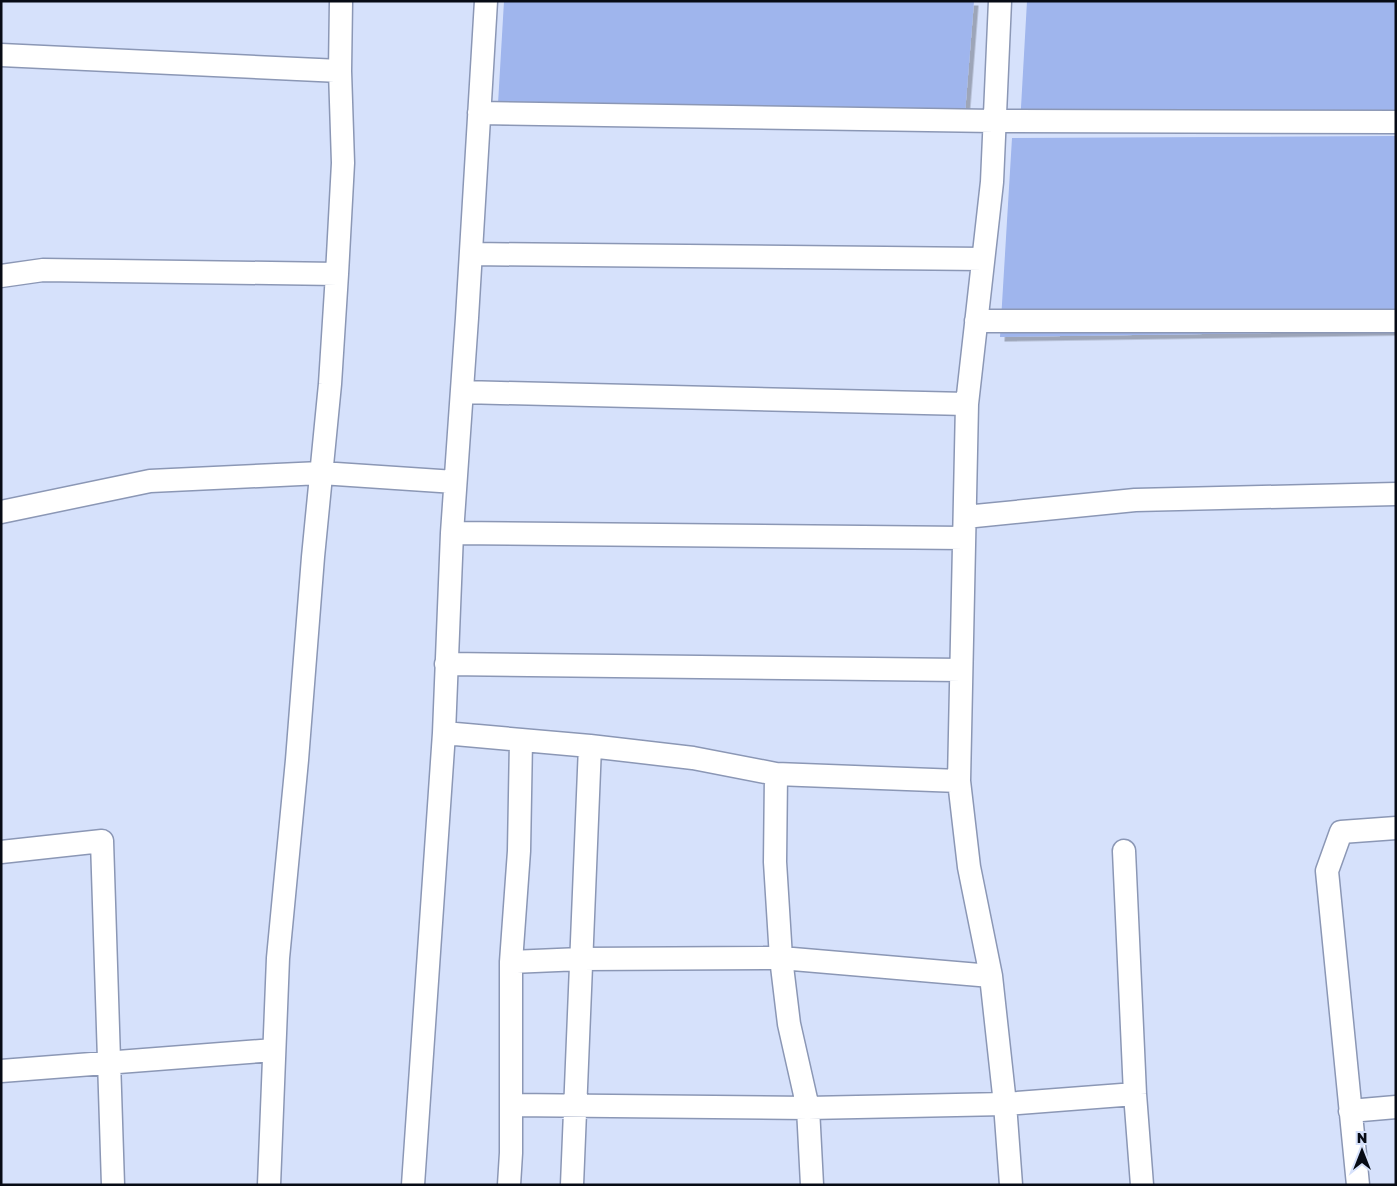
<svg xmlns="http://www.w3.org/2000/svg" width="1397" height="1186" viewBox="0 0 1397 1186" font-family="'Golos Text',sans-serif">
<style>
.building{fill:#9fb5ed;filter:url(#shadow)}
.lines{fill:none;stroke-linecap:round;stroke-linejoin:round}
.street-casing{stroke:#8b97b5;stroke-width:25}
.street{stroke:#fff;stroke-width:22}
</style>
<defs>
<filter id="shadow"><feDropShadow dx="4.5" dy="4.5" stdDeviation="0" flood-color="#0004"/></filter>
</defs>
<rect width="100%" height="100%" fill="#d6e1fb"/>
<path class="building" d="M 504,1 L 974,1 L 965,113 L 497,121 Z
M 1027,1 L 1396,1 L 1396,119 L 1020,125 Z
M 1396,136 L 1396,331 L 1000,337 L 1012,138 Z"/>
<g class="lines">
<defs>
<path id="street" d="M 1000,1 L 992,182 L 967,404 L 959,781 L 969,867 L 991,976 L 1005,1104 L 1011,1185
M 1,55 L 340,71
M 479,113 L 994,121 L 1396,122
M 471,254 L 983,259
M 1,276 L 43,270 L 337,274
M 976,321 L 1396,321
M 462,392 L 967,404
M 1,512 L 150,481 L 321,473 L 455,482
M 965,517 L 1135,500 L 1396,494
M 452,533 L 964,538
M 446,664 L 961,670
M 444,733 L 590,746 L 693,758 L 776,774 L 959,781
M 776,774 L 775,862 L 781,958 L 789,1024 L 808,1108 L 812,1185
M 1124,851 L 1135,1094 L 1142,1185
M 1,852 L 102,841 L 113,1185
M 511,962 L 581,959 L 781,958 L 991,976
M 1,1071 L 274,1050
M 511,1105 L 808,1108 L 1005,1104 L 1135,1094
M 1350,1111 L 1396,1107
M 269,1185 L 278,958 L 297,760 L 313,557 L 330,384 L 337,274 L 343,163 L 340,71 L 341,1
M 413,1185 L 444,733 L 452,533 L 467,318 L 486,1
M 509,1185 L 511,1153 L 511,962 L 519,851 L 521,740
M 572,1185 L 590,746
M 1358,1185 L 1327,871 L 1341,832 L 1396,828"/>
</defs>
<use href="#street" class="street-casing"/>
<use href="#street" class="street"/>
</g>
<rect width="1397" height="1186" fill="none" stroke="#070b15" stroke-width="5"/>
<g transform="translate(1362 1151)" stroke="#d6e1fb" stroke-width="4" paint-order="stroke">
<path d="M0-4L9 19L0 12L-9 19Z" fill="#070b15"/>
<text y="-8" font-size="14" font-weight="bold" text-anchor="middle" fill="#070b15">N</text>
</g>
</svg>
